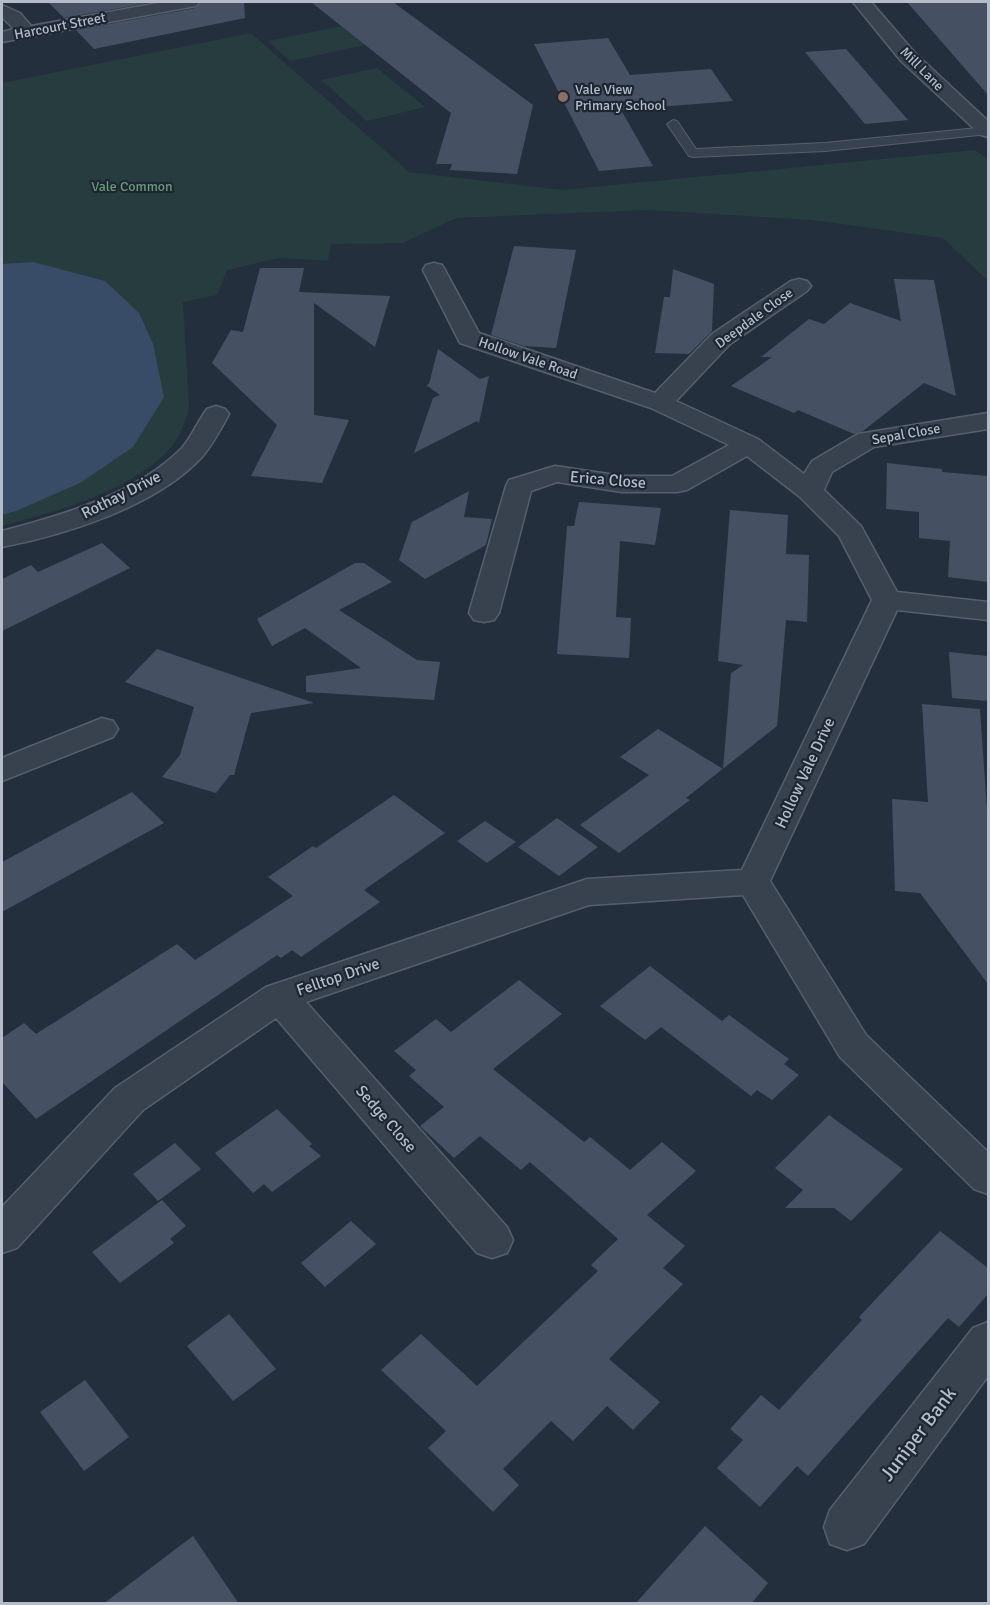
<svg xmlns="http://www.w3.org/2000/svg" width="990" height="1605" viewBox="0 0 990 1605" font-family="Signika,sans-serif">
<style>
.green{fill:#263c3f}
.water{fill:#394c67}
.building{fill:#455162}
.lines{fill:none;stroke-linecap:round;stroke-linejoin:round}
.lane-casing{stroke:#565f6c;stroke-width:2}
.street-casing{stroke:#565f6c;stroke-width:3}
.lane{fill:#38414e;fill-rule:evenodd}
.street{fill:#38414e;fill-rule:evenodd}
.education-dot{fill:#8d6e63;stroke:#1d2633;stroke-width:2}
.labels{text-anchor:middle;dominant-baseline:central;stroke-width:4.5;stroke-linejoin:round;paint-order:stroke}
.far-street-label{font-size:14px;fill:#b4bcc9;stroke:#1d2633}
.far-poi-label{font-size:14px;fill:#b4bcc9;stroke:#1d2633;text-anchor:start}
.far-park-label{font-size:14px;fill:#6b9a76;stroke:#1d2633}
.street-label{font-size:16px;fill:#b4bcc9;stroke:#1d2633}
.near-street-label{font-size:20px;fill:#b4bcc9;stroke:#1d2633}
</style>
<rect width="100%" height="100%" fill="#242f3e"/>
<path class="green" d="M 371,20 L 394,39 L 290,61 L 268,41 Z
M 251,33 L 409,172 L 562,190 L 975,150 L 988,159 L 988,281 L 943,238 L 812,220 L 646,210 L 456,218 L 403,243 L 331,244 L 328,261 L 278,258 L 227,270 L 217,295 L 183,302 L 189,406 C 186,422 179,439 168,451 C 128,492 55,512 2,526 L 2,83 Z
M 377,68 L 425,107 L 367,121 L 321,80 Z"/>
<path class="water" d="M 33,262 L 105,281 L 139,313 L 153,344 L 164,397 L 133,447 L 80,483 L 16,511 L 2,515 L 2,264 Z"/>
<path class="building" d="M 48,2 L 154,2 L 64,18 Z
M 201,2 L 244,2 L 245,18 L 94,49 L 76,30 L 196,8 Z
M 311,2 L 393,2 L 533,105 L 517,174 L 450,170 L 452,164 L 436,164 L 451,113 Z
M 907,2 L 988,2 L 988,95 Z
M 608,38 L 630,75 L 711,69 L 733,101 L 621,110 L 653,166 L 599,171 L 534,44 Z
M 846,49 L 908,120 L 865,124 L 805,52 Z
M 514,246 L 576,250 L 556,348 L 524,346 L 491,335 Z
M 260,268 L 304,268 L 299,292 L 390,296 L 375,347 L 314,303 L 314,415 L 349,420 L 322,483 L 251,476 L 277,425 L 212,363 L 231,330 L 243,332 Z
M 673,269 L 714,284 L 712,331 L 689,354 L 655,353 L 664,297 L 670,297 Z
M 894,279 L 934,280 L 956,396 L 924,383 L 863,431 L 854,434 L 798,410 L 794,413 L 731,386 L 772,357 L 761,357 L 809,319 L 824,324 L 850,303 L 901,321 Z
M 438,349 L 480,379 L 489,376 L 479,423 L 477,421 L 414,453 L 433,398 L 440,395 L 426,385 L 429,384 Z
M 887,463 L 942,469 L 942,472 L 988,476 L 988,582 L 948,577 L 950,541 L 919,538 L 919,512 L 886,509 Z
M 469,491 L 464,517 L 492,519 L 486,545 L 425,579 L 399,560 L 412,522 Z
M 579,502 L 661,508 L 655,545 L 620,541 L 616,617 L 631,618 L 629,658 L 557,654 L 567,526 L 574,526 Z
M 730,510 L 788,515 L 786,554 L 809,555 L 807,622 L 786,620 L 777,726 L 686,798 L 690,800 L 619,853 L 580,825 L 649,775 L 620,757 L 658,729 L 723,769 L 731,673 L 743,665 L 718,661 Z
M 102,543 L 130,568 L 2,631 L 2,579 L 31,565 L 38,572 Z
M 355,563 L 364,563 L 392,582 L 339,610 L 417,660 L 440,662 L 434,700 L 306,692 L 306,676 L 361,668 L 305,628 L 272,646 L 257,619 Z
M 157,649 L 314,703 L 251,713 L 234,775 L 230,775 L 216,793 L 162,777 L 180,755 L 194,707 L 125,682 Z
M 949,652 L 988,656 L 988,701 L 952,698 Z
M 922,704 L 980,709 L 988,824 L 988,984 L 920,893 L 895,891 L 892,799 L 928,802 Z
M 132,792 L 164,823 L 2,912 L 2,862 Z
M 394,795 L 445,833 L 364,890 L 380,902 L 301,957 L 292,950 L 281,958 L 277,955 L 36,1119 L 2,1082 L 2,1038 L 24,1023 L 36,1034 L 177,944 L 195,960 L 293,896 L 268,877 L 313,846 L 316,848 Z
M 557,818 L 598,847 L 559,876 L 518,847 Z
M 485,821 L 516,842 L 487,863 L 457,841 Z
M 650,966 L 722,1021 L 729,1015 L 789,1059 L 784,1064 L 799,1075 L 772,1100 L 757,1090 L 751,1096 L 661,1027 L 645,1040 L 600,1006 Z
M 519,980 L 562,1014 L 493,1069 L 584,1142 L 590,1137 L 630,1170 L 662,1142 L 696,1171 L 647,1215 L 685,1246 L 663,1268 L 683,1284 L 609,1359 L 660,1402 L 633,1430 L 607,1406 L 573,1441 L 551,1421 L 503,1469 L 519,1485 L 493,1512 L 428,1448 L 446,1431 L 381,1370 L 421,1334 L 477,1386 L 598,1271 L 591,1265 L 618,1239 L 530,1162 L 521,1170 L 480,1136 L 454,1158 L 420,1126 L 444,1107 L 409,1076 L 416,1070 L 394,1051 L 436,1019 L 451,1032 Z
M 277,1109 L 312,1144 L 309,1146 L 321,1156 L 272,1192 L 264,1184 L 253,1193 L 215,1153 Z
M 829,1115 L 903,1169 L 851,1221 L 834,1208 L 785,1208 L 803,1190 L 775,1168 Z
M 175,1143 L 201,1169 L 158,1201 L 133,1174 Z
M 162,1200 L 186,1226 L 170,1239 L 174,1243 L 120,1283 L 92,1252 Z
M 351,1221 L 376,1244 L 325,1287 L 301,1263 Z
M 940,1231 L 988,1268 L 988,1294 L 959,1327 L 948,1318 L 808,1476 L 797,1466 L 760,1507 L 717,1468 L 743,1440 L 730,1429 L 761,1395 L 779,1410 L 862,1320 L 859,1317 Z
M 229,1314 L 276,1369 L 233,1401 L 187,1346 Z
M 85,1380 L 129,1437 L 84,1471 L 40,1412 Z
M 705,1526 L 768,1583 L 751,1604 L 635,1604 Z
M 193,1536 L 239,1604 L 103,1604 Z"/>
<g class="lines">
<defs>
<path id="lane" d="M 673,120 L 677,121 L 696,149 L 825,143 L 988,127 L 988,134 L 825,151 L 693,157 L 689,156 L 667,124 Z"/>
<path id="street" d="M 164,2 L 199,2 L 196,6 L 190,7 L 2,42 L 2,32 L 14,29 L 2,17 L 2,5 L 20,13 L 31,26 Z
M 853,2 L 871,2 L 915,53 L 988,121 L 988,137 L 981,135 L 901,61 Z
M 434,263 L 442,265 L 445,270 L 479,333 L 655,393 L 712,334 L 791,281 L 799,279 L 807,281 L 811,286 L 807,291 L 730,344 L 676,401 L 758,439 L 804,474 L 812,461 L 858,434 L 988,413 L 988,429 L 874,447 L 832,472 L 824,490 L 861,526 L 897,592 L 988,602 L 988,620 L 897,610 L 770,881 L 866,1035 L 988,1152 L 988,1194 L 974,1189 L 840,1057 L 743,895 L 589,905 L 306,1002 L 507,1227 L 513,1240 L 507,1253 L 492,1258 L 477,1253 L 276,1018 L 143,1110 L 17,1248 L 2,1253 L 2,1207 L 115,1088 L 266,987 L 587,879 L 742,870 L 872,600 L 839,536 L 800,497 L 747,456 L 687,490 L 677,492 L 622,492 L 557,482 L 531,491 L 499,613 L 494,620 L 484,622 L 474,620 L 469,613 L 506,486 L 509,480 L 555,466 L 622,476 L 672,476 L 729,445 L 651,408 L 460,343 L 423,270 L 426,265 Z
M 216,406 L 225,409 L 229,414 C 221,429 213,444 202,457 C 157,506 65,535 2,547 L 2,531 C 63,515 136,494 182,448 C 192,436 198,421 207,409 Z
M 102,718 L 113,721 L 118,729 L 113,737 L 2,781 L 2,758 Z
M 988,1322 L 988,1376 L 864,1544 L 847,1550 L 830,1544 L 824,1527 L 830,1510 L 973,1328 Z"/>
</defs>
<use href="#lane" class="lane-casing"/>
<use href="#street" class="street-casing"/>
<use href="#lane" class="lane"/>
<use href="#street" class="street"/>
</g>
<circle class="education-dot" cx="563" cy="97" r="6"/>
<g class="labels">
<g class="far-street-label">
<text transform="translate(60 26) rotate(-11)">Harcourt Street</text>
<text transform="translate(922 69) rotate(45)">Mill Lane</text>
<text transform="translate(754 318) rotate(-36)">Deepdale Close</text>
<text transform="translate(528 358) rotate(19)">Hollow Vale Road</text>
<text transform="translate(906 434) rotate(-10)">Sepal Close</text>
</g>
<g class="far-poi-label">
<text x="575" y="89">Vale View<tspan x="575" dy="16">Primary School</tspan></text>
</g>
<g class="far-park-label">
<text x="132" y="186">Vale Common</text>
</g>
<g class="street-label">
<text transform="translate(608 480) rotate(5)">Erica Close</text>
<text transform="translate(121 495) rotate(-27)">Rothay Drive</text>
<text transform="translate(805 773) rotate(-65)">Hollow Vale Drive</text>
<text transform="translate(338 977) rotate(-19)">Felltop Drive</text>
<text transform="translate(386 1119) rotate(49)">Sedge Close</text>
</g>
<g class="near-street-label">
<text transform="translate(918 1434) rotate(-53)">Juniper Bank</text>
</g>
</g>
<rect width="990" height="1605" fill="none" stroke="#b4bcc9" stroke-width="6"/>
</svg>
